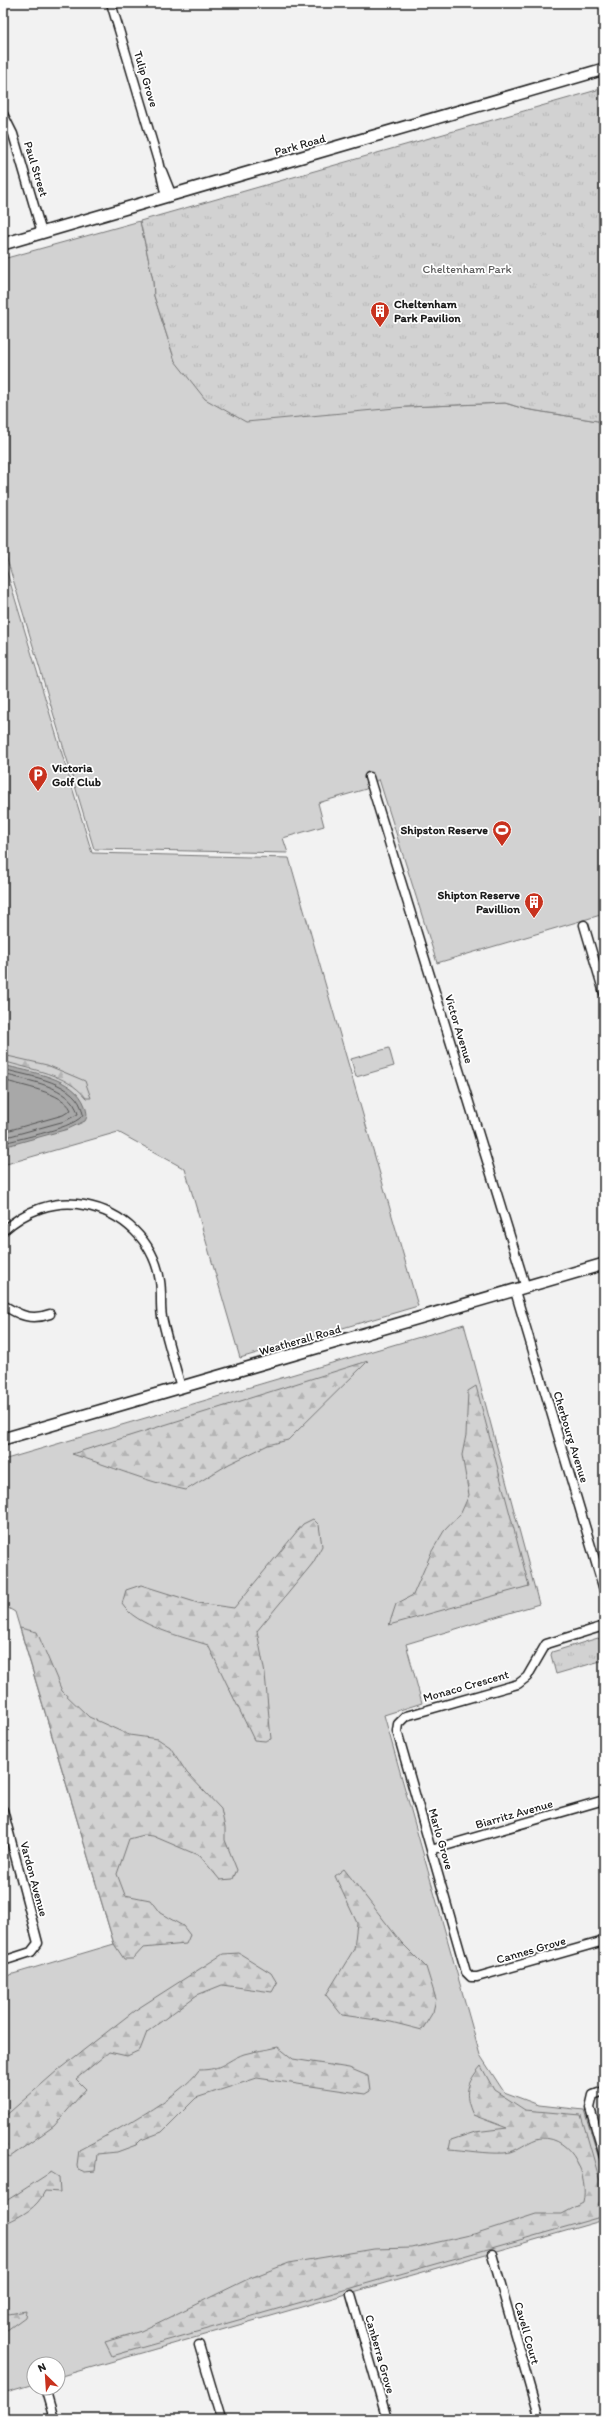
<svg xmlns="http://www.w3.org/2000/svg" width="607" height="2422" viewBox="0 0 607 2422" font-family="Itim,sans-serif">
<style>
.grass{fill:#d2d2d2;stroke:#777}
.forest{fill:url(#forest-firs);stroke:#777}
.park{fill:url(#park-tufts);stroke:#777}
.water{fill:#a8a8a8;stroke:#707070}
.lines{fill:none;stroke-linecap:round;stroke-linejoin:round}
.shore{stroke:#545454;stroke-width:1}
.street-casing{stroke:#1c1c1c;stroke-width:11}
.secondary-casing{stroke:#1c1c1c;stroke-width:14}
.street{stroke:#fff;stroke-width:8}
.secondary{stroke:#fff;stroke-width:11}
.labels{text-anchor:middle;dominant-baseline:central;stroke-width:3.5;stroke-linejoin:round;paint-order:stroke}
.street-label{font-size:12px;fill:#1c1c1c;stroke:#fff}
.park-label{font-size:12px;fill:#5c5c5c;stroke:#fff}
.poi-label{font-size:12px;font-weight:bold;fill:#1c1c1c;stroke:#fff;text-anchor:start}
</style>
<defs>
<pattern id="forest-firs" width="22" height="20" patternUnits="userSpaceOnUse"><rect width="22" height="20" fill="#d2d2d2"/><path d="M5 1l3.5 6h-7zM16 11l3.5 6h-7z" fill="#b4b4b4"/></pattern>
<pattern id="park-tufts" width="24" height="20" patternUnits="userSpaceOnUse"><rect width="24" height="20" fill="#d2d2d2"/><path d="M3 7l-1-3M5 7V3M7 7l1-3M15 17l-1-3M17 17v-4M19 17l1-3" fill="none" stroke="#b4b4b4"/></pattern>
</defs>
<rect width="100%" height="100%" fill="#f2f2f2"/>
<filter id="ink" filterUnits="userSpaceOnUse"><feTurbulence type="fractalNoise" baseFrequency=".025" numOctaves="2"/><feDisplacementMap in="SourceGraphic" scale="8" xChannelSelector="R" yChannelSelector="G"/><feConvolveMatrix kernelMatrix="1 2 1 2 8 2 1 2 1" color-interpolation-filters="sRGB"/></filter>
<g filter="url(#ink)">
<path class="grass" d="M 140,221 L 153,280 L 154,296 L 175,361 L 406,407 L 505,403 L 525,409 L 604,422 L 604,914 L 437,963 L 379,779 L 366,789 L 318,803 L 324,826 L 283,838 L 288,853 L 94,849 L 3,546 L 3,259 Z
M 3,559 L 92,853 L 289,858 L 418,1306 L 240,1358 L 185,1169 L 118,1132 L 3,1165 Z
M 389,1048 L 394,1066 L 356,1077 L 351,1059 Z
M 464,1324 L 539,1604 L 406,1644 L 422,1703 L 384,1715 L 480,2055 L 504,2092 L 539,2105 L 584,2110 L 604,2175 L 604,2220 L 58,2377 L 58,2364 L 34,2364 L 34,2384 L 3,2393 L 3,1977 L 114,1944 L 15,1612 L 3,1605 L 3,1460 Z"/>
<path class="forest" d="M 3,1055 L 47,1065 L 85,1081 L 91,1098 L 86,1098 C 66,1073 31,1070 3,1061 Z
M 368,1361 L 288,1440 L 268,1445 L 229,1464 L 186,1490 C 147,1482 110,1466 72,1454 Z
M 476,1386 L 529,1586 L 389,1625 L 396,1604 L 413,1595 L 432,1551 L 444,1531 L 461,1513 L 469,1495 L 462,1455 L 466,1435 L 468,1391 Z
M 313,1519 L 319,1525 L 322,1546 L 313,1563 L 257,1631 L 265,1674 L 271,1739 L 265,1741 L 254,1740 L 208,1645 C 183,1637 136,1626 122,1604 L 126,1590 L 141,1585 L 198,1603 L 234,1608 L 303,1524 Z
M 20,1628 L 37,1632 L 62,1691 L 89,1717 L 129,1735 L 158,1739 L 170,1747 L 187,1773 L 221,1809 L 225,1828 L 225,1840 L 237,1870 L 233,1879 L 220,1880 L 200,1856 L 153,1836 L 144,1835 L 129,1839 L 117,1874 L 125,1895 L 150,1900 L 160,1913 L 183,1926 L 190,1935 L 186,1944 L 143,1948 L 133,1959 L 124,1959 L 114,1944 Z
M 344,1869 L 401,1942 L 426,1967 L 436,1999 L 433,2012 L 422,2030 L 391,2022 L 342,2015 L 326,1995 L 354,1949 L 357,1923 L 335,1876 Z
M 239,1953 L 271,1973 L 277,1983 L 272,1992 L 222,1985 L 197,1995 L 147,2032 L 140,2050 L 127,2056 L 109,2052 L 76,2079 L 86,2089 L 54,2126 L 10,2157 L 3,2153 L 3,2118 L 58,2070 L 134,2011 L 223,1954 Z
M 278,2047 L 293,2059 L 349,2068 L 368,2076 L 370,2091 L 365,2094 L 257,2078 L 196,2098 L 162,2132 L 141,2140 L 136,2145 L 117,2152 L 97,2154 L 95,2171 L 85,2172 L 78,2169 L 77,2165 L 79,2150 C 110,2134 181,2097 199,2070 C 223,2070 225,2061 244,2054 C 254,2051 267,2050 278,2047 Z
M 481,2066 L 494,2090 L 525,2110 L 581,2115 L 604,2195 L 604,2216 L 112,2356 L 105,2342 L 141,2331 L 248,2279 L 289,2263 L 374,2249 L 412,2248 L 474,2234 L 536,2214 L 562,2214 L 583,2203 C 589,2177 573,2137 541,2138 C 530,2139 516,2153 504,2153 C 486,2154 466,2150 449,2149 L 451,2140 L 475,2132 L 507,2128 L 473,2115 C 463,2093 467,2083 481,2066 Z
M 51,2172 L 59,2177 L 60,2192 L 45,2191 C 37,2208 23,2215 6,2223 L 3,2222 L 3,2203 Z
M 26,2311 L 25,2317 L 3,2333 L 3,2315 Z"/>
<path class="park" d="M 604,88 L 604,422 L 525,409 L 505,403 L 406,407 L 246,422 L 205,399 L 175,361 L 154,296 L 153,280 L 140,221 Z
M 598,1638 L 604,1643 L 604,1660 L 556,1674 L 551,1655 L 552,1652 Z"/>
<path class="water" d="M 3,1065 C 29,1072 75,1077 85,1106 C 87,1112 88,1116 85,1121 L 68,1129 L 3,1147 Z"/>
<g class="lines">
<path class="shore" d="M 3,1069 C 30,1077 78,1081 83,1114 C 79,1127 18,1139 3,1143
M 3,1074 C 27,1081 71,1085 78,1114 L 65,1121 L 3,1138
M 3,1080 C 21,1086 63,1092 71,1110 L 63,1115 L 3,1132"/>
<defs>
<path id="street" d="M 111,3 L 158,161 L 166,197
M 3,114 L 13,134 L 42,233
M 162,171 L 172,196
M 369,777 L 526,1288
M 584,925 L 604,993
M 3,1231 C 25,1211 54,1199 84,1205 C 123,1212 154,1241 160,1281 C 162,1293 160,1306 162,1317 C 167,1341 175,1364 181,1388
M 515,1291 L 604,1590
M 3,1305 C 19,1315 31,1321 50,1314
M 604,1626 L 546,1644 L 527,1677 L 518,1684 L 406,1716 L 398,1724 L 397,1731 L 466,1972 L 471,1977 L 477,1977 L 604,1941
M 3,1810 L 38,1943 L 31,1952 L 3,1961
M 431,1850 L 604,1800
M 604,2091 L 593,2095 L 590,2108 L 604,2156
M 492,2254 L 539,2419
M 351,2295 L 387,2419
M 199,2345 L 221,2419
M 45,2388 L 54,2419"/>
<path id="secondary" d="M 3,244 L 604,69
M 3,1439 L 604,1264"/>
</defs>
<use href="#street" class="street-casing"/>
<use href="#secondary" class="secondary-casing"/>
<use href="#street" class="street"/>
<use href="#secondary" class="secondary"/>
</g>
</g>
<defs>
<symbol id="building-pin" viewBox="-11 -11 22 30"><path d="M0 17L-7.5 6A9.5 9.5 0 1 1 7.5 6Z" fill="#c8321e" stroke="#fff"/><path d="M-4-6H4V6H1V3H-1V6H-4ZM-2.5-4.3h1.7v1.8h-1.7ZM.8-4.3h1.7v1.8H.8ZM-2.5-1h1.7V.8h-1.7ZM.8-1h1.7V.8H.8Z" fill="#fff"/></symbol>
<symbol id="parking-pin" viewBox="-11 -11 22 30"><path d="M0 17L-7.5 6A9.5 9.5 0 1 1 7.5 6Z" fill="#c8321e" stroke="#fff"/><path d="M-3.5-5.5H1a3.5 3.5 0 0 1 0 7H-1V5.5H-3.5ZM-1-3.4V-.6H.8a1.4 1.4 0 0 0 0-2.8Z" fill="#fff"/></symbol>
<symbol id="stadium-pin" viewBox="-11 -11 22 30"><path d="M0 17L-7.5 6A9.5 9.5 0 1 1 7.5 6Z" fill="#c8321e" stroke="#fff"/><path d="M0-5a6.5 5 0 1 0 0 10a6.5 5 0 1 0 0-10ZM-3.5-1.8h7v3.6h-7Z" fill="#fff"/></symbol>
</defs>
<g fill-rule="evenodd">
<use href="#building-pin" x="369" y="300" width="22" height="30"/>
<use href="#parking-pin" x="27" y="764" width="22" height="30"/>
<use href="#stadium-pin" x="491" y="819" width="22" height="30"/>
<use href="#building-pin" x="523" y="891" width="22" height="30"/>
</g>
<g class="labels">
<g class="street-label">
<text transform="translate(146 79) rotate(73)">Tulip Grove</text>
<text transform="translate(300 145) rotate(-16)">Park Road</text>
<text transform="translate(36 169) rotate(73)">Paul Street</text>
<text transform="translate(459 1029) rotate(73)">Victor Avenue</text>
<text transform="translate(300 1340) rotate(-16)">Weatherall Road</text>
<text transform="translate(571 1437) rotate(73)">Cherbourg Avenue</text>
<text transform="translate(466 1686) rotate(-16)">Monaco Crescent</text>
<text transform="translate(514 1814) rotate(-16)">Biarritz Avenue</text>
<text transform="translate(441 1839) rotate(74)">Marlo Grove</text>
<text transform="translate(34 1879) rotate(75)">Vardon Avenue</text>
<text transform="translate(531 1950) rotate(-16)">Cannes Grove</text>
<text transform="translate(527 2333) rotate(74)">Cavell Court</text>
<text transform="translate(380 2354) rotate(74)">Canberra Grove</text>
</g>
<g class="park-label">
<text x="467" y="269">Cheltenham Park</text>
</g>
<g class="poi-label">
<text x="394" y="304">Cheltenham<tspan x="394" dy="14">Park Pavilion</tspan></text>
<text x="52" y="768">Victoria<tspan x="52" dy="14">Golf Club</tspan></text>
<text x="488" y="830" text-anchor="end">Shipston Reserve</text>
<text x="520" y="895" text-anchor="end">Shipton Reserve<tspan x="520" dy="14">Pavillion</tspan></text>
</g>
</g>
<rect width="607" height="2422" fill="none" stroke="#fff" stroke-width="16"/>
<rect x="8" y="8" width="591" height="2406" fill="none" stroke="#1c1c1c" stroke-width="1.5" filter="url(#ink)"/>
<g transform="translate(46 2376) rotate(335)"><circle r="19" fill="#ffffff" stroke="#a4a4a4"/>
<path d="M0-3L7 15L0 10L-7 15Z" fill="#c8321e"/>
<text y="-6" font-size="11" font-weight="bold" text-anchor="middle" fill="#1c1c1c">N</text>
</g>
</svg>
